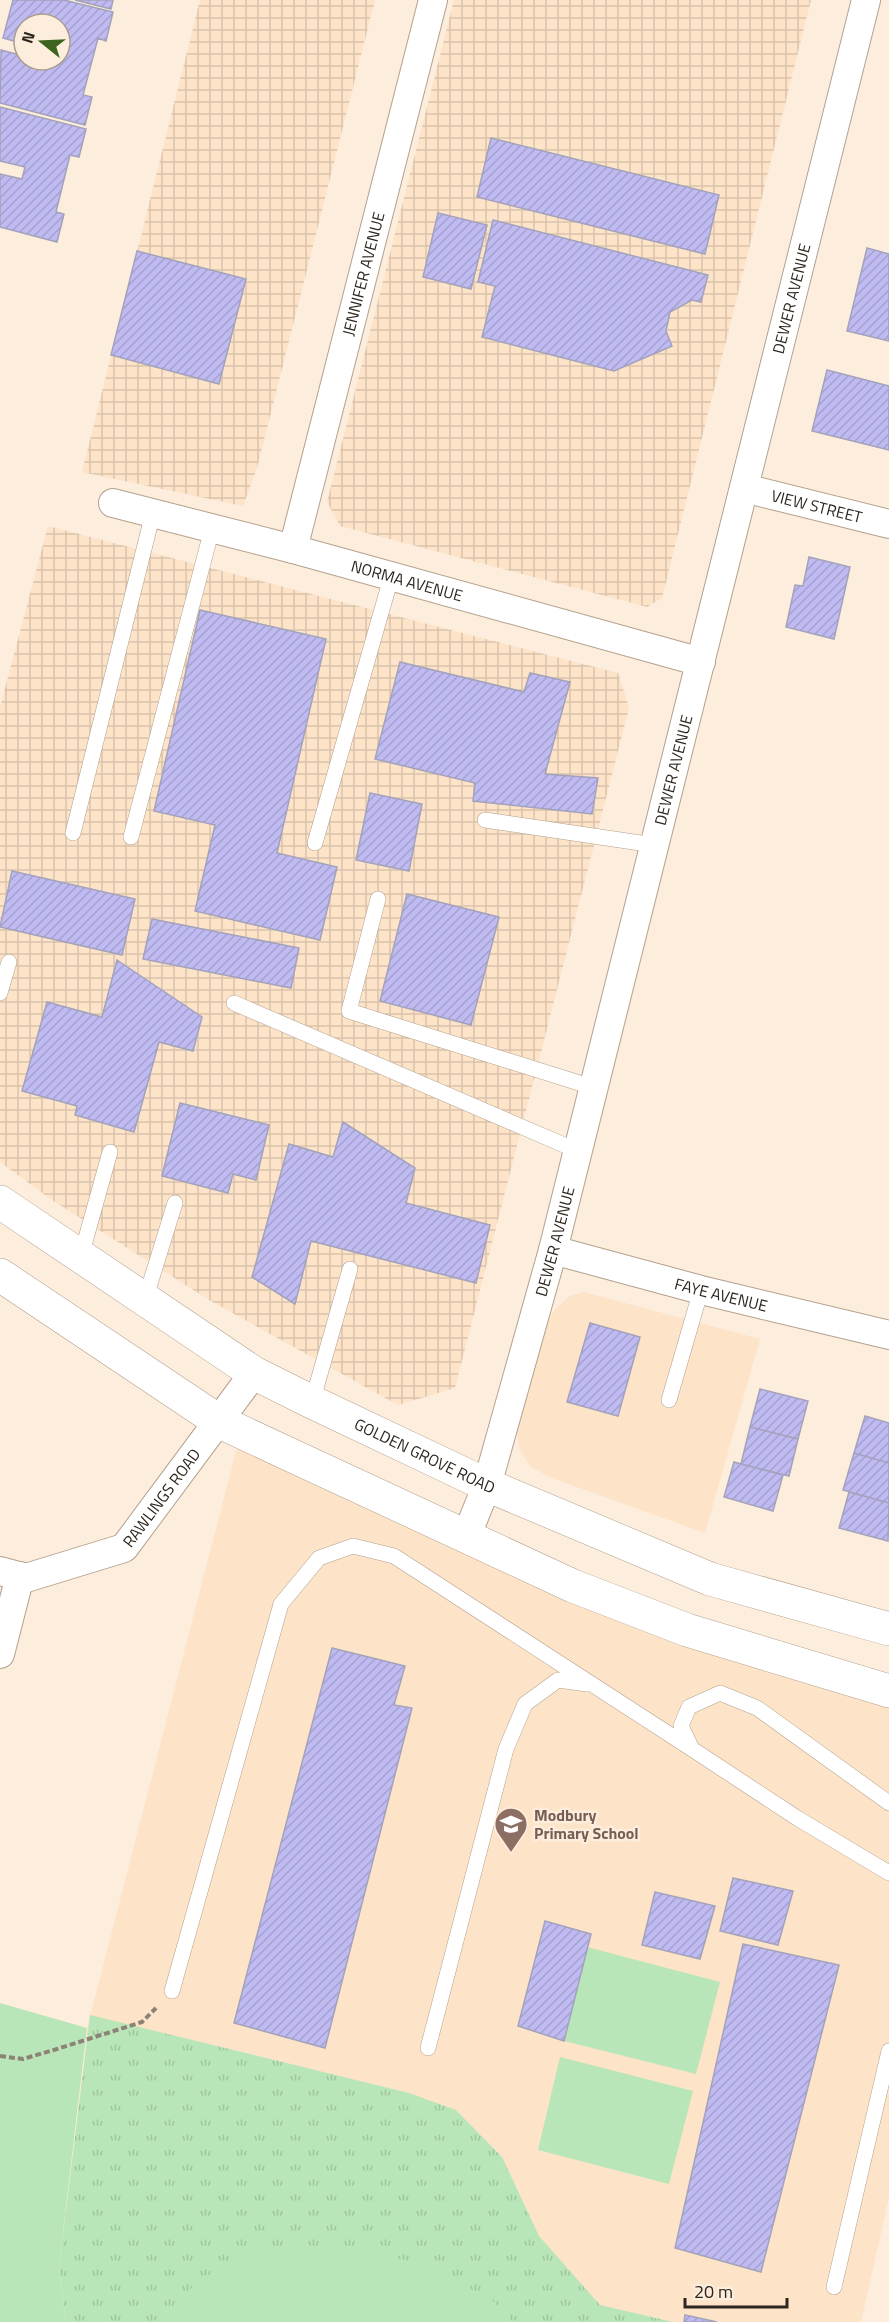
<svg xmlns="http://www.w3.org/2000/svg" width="889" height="2322" viewBox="0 0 889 2322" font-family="'Titillium Web',sans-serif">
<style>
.built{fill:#fde3c8}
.industrial{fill:url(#industrial-grid)}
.grass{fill:url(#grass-tufts)}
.park{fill:#b8e6b8}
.building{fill:url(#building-hatch);stroke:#a3a2bb;stroke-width:1.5}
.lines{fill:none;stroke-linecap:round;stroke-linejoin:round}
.service-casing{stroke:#b3a18d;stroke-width:16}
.minor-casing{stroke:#b3a18d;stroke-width:30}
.secondary-casing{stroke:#b3a18d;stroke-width:34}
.path{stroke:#8d8276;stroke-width:4;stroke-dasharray:6 3;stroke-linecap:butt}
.service{stroke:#fff;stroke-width:15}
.minor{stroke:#fff;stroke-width:28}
.secondary{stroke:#fff;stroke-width:33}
.labels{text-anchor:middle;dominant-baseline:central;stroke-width:5;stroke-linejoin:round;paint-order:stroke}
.street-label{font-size:16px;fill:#2d261e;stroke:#fdeddc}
.education-label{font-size:16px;font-weight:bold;fill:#785e54;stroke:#fdeddc;text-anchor:start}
</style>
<defs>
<pattern id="industrial-grid" width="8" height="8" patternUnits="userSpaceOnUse" patternTransform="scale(1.5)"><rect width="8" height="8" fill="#fde3c8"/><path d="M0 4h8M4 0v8" fill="none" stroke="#d9c3ab"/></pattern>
<pattern id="grass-tufts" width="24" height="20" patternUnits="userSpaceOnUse" patternTransform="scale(1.5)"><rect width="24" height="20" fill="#b8e6b8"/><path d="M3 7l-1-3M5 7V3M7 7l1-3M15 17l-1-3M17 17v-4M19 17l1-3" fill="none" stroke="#9ec59e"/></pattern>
<pattern id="building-hatch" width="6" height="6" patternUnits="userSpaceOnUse" patternTransform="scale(1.5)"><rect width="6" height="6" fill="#bfbbf2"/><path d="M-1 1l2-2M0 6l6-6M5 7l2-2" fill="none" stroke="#a4a1cf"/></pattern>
</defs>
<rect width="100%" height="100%" fill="#fdeddc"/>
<path class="built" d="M 584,1292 L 760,1339 L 705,1533 L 549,1477 L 530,1466 L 520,1450 L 517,1433 L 546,1324 L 555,1309 L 570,1296 Z
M 241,1432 L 466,1537 L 889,1691 L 889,2197 L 861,2322 L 66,2322 L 87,2028 Z"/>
<path class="industrial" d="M 200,0 L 375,0 L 257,468 L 243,506 L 82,472 Z
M 454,0 L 811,0 L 662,598 L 647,607 L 340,526 L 327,502 Z
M 48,526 L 618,673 L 629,708 L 455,1388 L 398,1405 L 209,1300 L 52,1200 L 0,1162 L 0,707 Z"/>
<path class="grass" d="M 90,2015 L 409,2093 L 456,2110 L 502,2157 L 539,2236 L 600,2305 L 673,2322 L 66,2322 L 59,2266 Z"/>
<path class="park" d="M 587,1947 L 720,1982 L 696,2074 L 564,2041 Z
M 0,2003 L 87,2028 L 59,2266 L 66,2322 L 0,2322 Z
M 560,2057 L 693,2091 L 669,2184 L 538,2150 Z
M 339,2247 L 426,2264 L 493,2301 L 513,2322 L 159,2322 L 201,2278 L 275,2248 Z"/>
<path class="building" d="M 13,0 L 64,0 L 113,12 L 106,41 L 98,38 L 83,95 L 92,97 L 85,125 L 0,103 L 1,50 L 24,56 L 24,60 L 49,63 L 50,60 L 60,60 L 60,24 L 24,24 L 24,44 L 3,38 Z
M 75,0 L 113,0 L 111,9 Z
M 0,107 L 86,129 L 79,157 L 70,155 L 56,212 L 64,214 L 57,242 L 0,227 L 0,174 L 22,179 L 25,167 L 0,161 Z
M 491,138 L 719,195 L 705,254 L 477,197 Z
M 438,213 L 487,225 L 471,289 L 423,277 Z
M 493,220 L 708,275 L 701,302 L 692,300 L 670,312 L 666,331 L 672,346 L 614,371 L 482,337 L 495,286 L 478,282 Z
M 867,248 L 889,254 L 889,341 L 847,331 Z
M 137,251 L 246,279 L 219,384 L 111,355 Z
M 827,370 L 889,386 L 889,450 L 812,431 Z
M 809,557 L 850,567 L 834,639 L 786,627 L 795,585 L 803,586 Z
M 200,610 L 326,639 L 277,853 L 337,867 L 320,940 L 195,911 L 215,825 L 154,811 Z
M 400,662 L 524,692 L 530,673 L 570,682 L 545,774 L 598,778 L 592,814 L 473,801 L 475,783 L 375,759 Z
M 370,793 L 422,804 L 409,871 L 356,860 Z
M 12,871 L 135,899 L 122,955 L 0,927 Z
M 407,894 L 499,917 L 471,1025 L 380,1001 Z
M 152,919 L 299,948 L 291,988 L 143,959 Z
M 117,960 L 202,1017 L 193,1051 L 159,1042 L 134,1132 L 75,1115 L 77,1106 L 22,1091 L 47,1002 L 102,1017 Z
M 180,1103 L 269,1125 L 256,1180 L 233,1174 L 228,1193 L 162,1176 Z
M 343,1122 L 415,1168 L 406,1203 L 490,1225 L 476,1283 L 311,1241 L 295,1304 L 252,1277 L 289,1144 L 333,1157 Z
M 590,1323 L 640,1337 L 618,1416 L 567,1402 Z
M 760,1389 L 808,1401 L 798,1439 L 750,1427 Z
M 865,1416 L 889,1423 L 889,1463 L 854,1453 Z
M 750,1427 L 798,1439 L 789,1476 L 741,1464 Z
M 854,1453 L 889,1463 L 889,1503 L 843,1490 Z
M 734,1462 L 783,1475 L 773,1511 L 724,1497 Z
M 849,1492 L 889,1503 L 888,1541 L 839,1528 Z
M 332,1648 L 405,1666 L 394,1705 L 412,1708 L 325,2048 L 234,2023 Z
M 733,1878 L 793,1891 L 778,1945 L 720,1931 Z
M 655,1892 L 715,1906 L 700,1959 L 642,1945 Z
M 545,1921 L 591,1934 L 564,2041 L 518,2026 Z
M 743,1944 L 839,1965 L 761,2272 L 675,2248 Z
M 685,2315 L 717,2322 L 684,2322 Z"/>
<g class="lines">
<defs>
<path id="service" d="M 485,820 L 654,845
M 73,833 L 153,513
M 131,837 L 212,529
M 315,843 L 391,578
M 378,899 L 349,1011 L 592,1087
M 0,993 L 9,962
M 234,1003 L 578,1151
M 81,1256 L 110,1152
M 145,1300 L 175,1203
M 669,1400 L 701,1290
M 312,1402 L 350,1269
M 889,1803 L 757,1708 L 720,1693 L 689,1707 L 681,1726 L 692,1749 L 797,1818 L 889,1873
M 172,1991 L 281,1604 L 319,1558 L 353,1546 L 394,1556 L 692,1749
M 428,2048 L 506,1749 L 525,1704 L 558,1680 L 587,1684
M 834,2287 L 889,2051"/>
<g id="minor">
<path id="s1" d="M 744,488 L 889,524"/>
<path id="s2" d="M 113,503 L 293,549 L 701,662"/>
<path id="s3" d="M 293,549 L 433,0"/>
<path id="s4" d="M 553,1250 L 701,1290 L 889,1335"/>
<path id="s5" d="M 466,1537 L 487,1485 L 553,1250 L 866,0"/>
<path id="s6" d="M 0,1571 L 26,1578 L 124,1548 L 254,1373"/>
<path d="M 0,1654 L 20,1576"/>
</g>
<g id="secondary">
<path id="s7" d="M 0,1202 L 254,1373 L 312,1402 L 487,1485 L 710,1579 L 889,1629"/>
<path d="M 0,1275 L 220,1422 L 295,1457 L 573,1586 L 687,1630 L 889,1691"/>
</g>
</defs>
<use href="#service" class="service-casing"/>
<use href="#minor" class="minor-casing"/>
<use href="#secondary" class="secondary-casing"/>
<path class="path" d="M 0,2056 L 23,2059 L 57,2049 L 142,2022 L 156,2008"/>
<use href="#service" class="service"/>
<use href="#minor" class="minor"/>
<use href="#secondary" class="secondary"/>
</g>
<defs>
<symbol id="school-pin" viewBox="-11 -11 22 30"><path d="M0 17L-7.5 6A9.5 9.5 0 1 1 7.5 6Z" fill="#8d6e63" stroke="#fdeddc"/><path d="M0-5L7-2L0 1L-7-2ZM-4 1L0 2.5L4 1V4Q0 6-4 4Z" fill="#fff"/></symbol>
</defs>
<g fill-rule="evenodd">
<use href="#school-pin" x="492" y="1805" width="38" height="52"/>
</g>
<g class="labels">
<g class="street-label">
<text stroke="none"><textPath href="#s3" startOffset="284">JENNIFER AVENUE</textPath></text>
<text stroke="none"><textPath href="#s5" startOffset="1281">DEWER AVENUE</textPath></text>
<text stroke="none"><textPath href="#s1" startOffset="75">VIEW STREET</textPath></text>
<text stroke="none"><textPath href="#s2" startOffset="304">NORMA AVENUE</textPath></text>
<text stroke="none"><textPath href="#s5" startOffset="795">DEWER AVENUE</textPath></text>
<text stroke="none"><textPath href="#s5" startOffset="309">DEWER AVENUE</textPath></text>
<text stroke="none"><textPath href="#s4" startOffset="174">FAYE AVENUE</textPath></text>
<text stroke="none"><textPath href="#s7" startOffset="496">GOLDEN GROVE ROAD</textPath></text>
<text stroke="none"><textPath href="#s6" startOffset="192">RAWLINGS ROAD</textPath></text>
</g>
<g class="education-label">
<text x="534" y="1815">Modbury<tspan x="534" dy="18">Primary School</tspan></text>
</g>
</g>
<g transform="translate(42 42) rotate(288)"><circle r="28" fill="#fdeddc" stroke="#aa9d90" stroke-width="1.5"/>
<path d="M0-4.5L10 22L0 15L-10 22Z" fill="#3c641f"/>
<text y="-9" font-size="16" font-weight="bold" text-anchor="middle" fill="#2d261e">N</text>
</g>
<path d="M685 2298v9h102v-9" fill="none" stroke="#2d261e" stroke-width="3"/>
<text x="694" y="2298" font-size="18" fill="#2d261e" stroke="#fdeddc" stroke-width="4.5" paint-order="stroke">20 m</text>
</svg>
